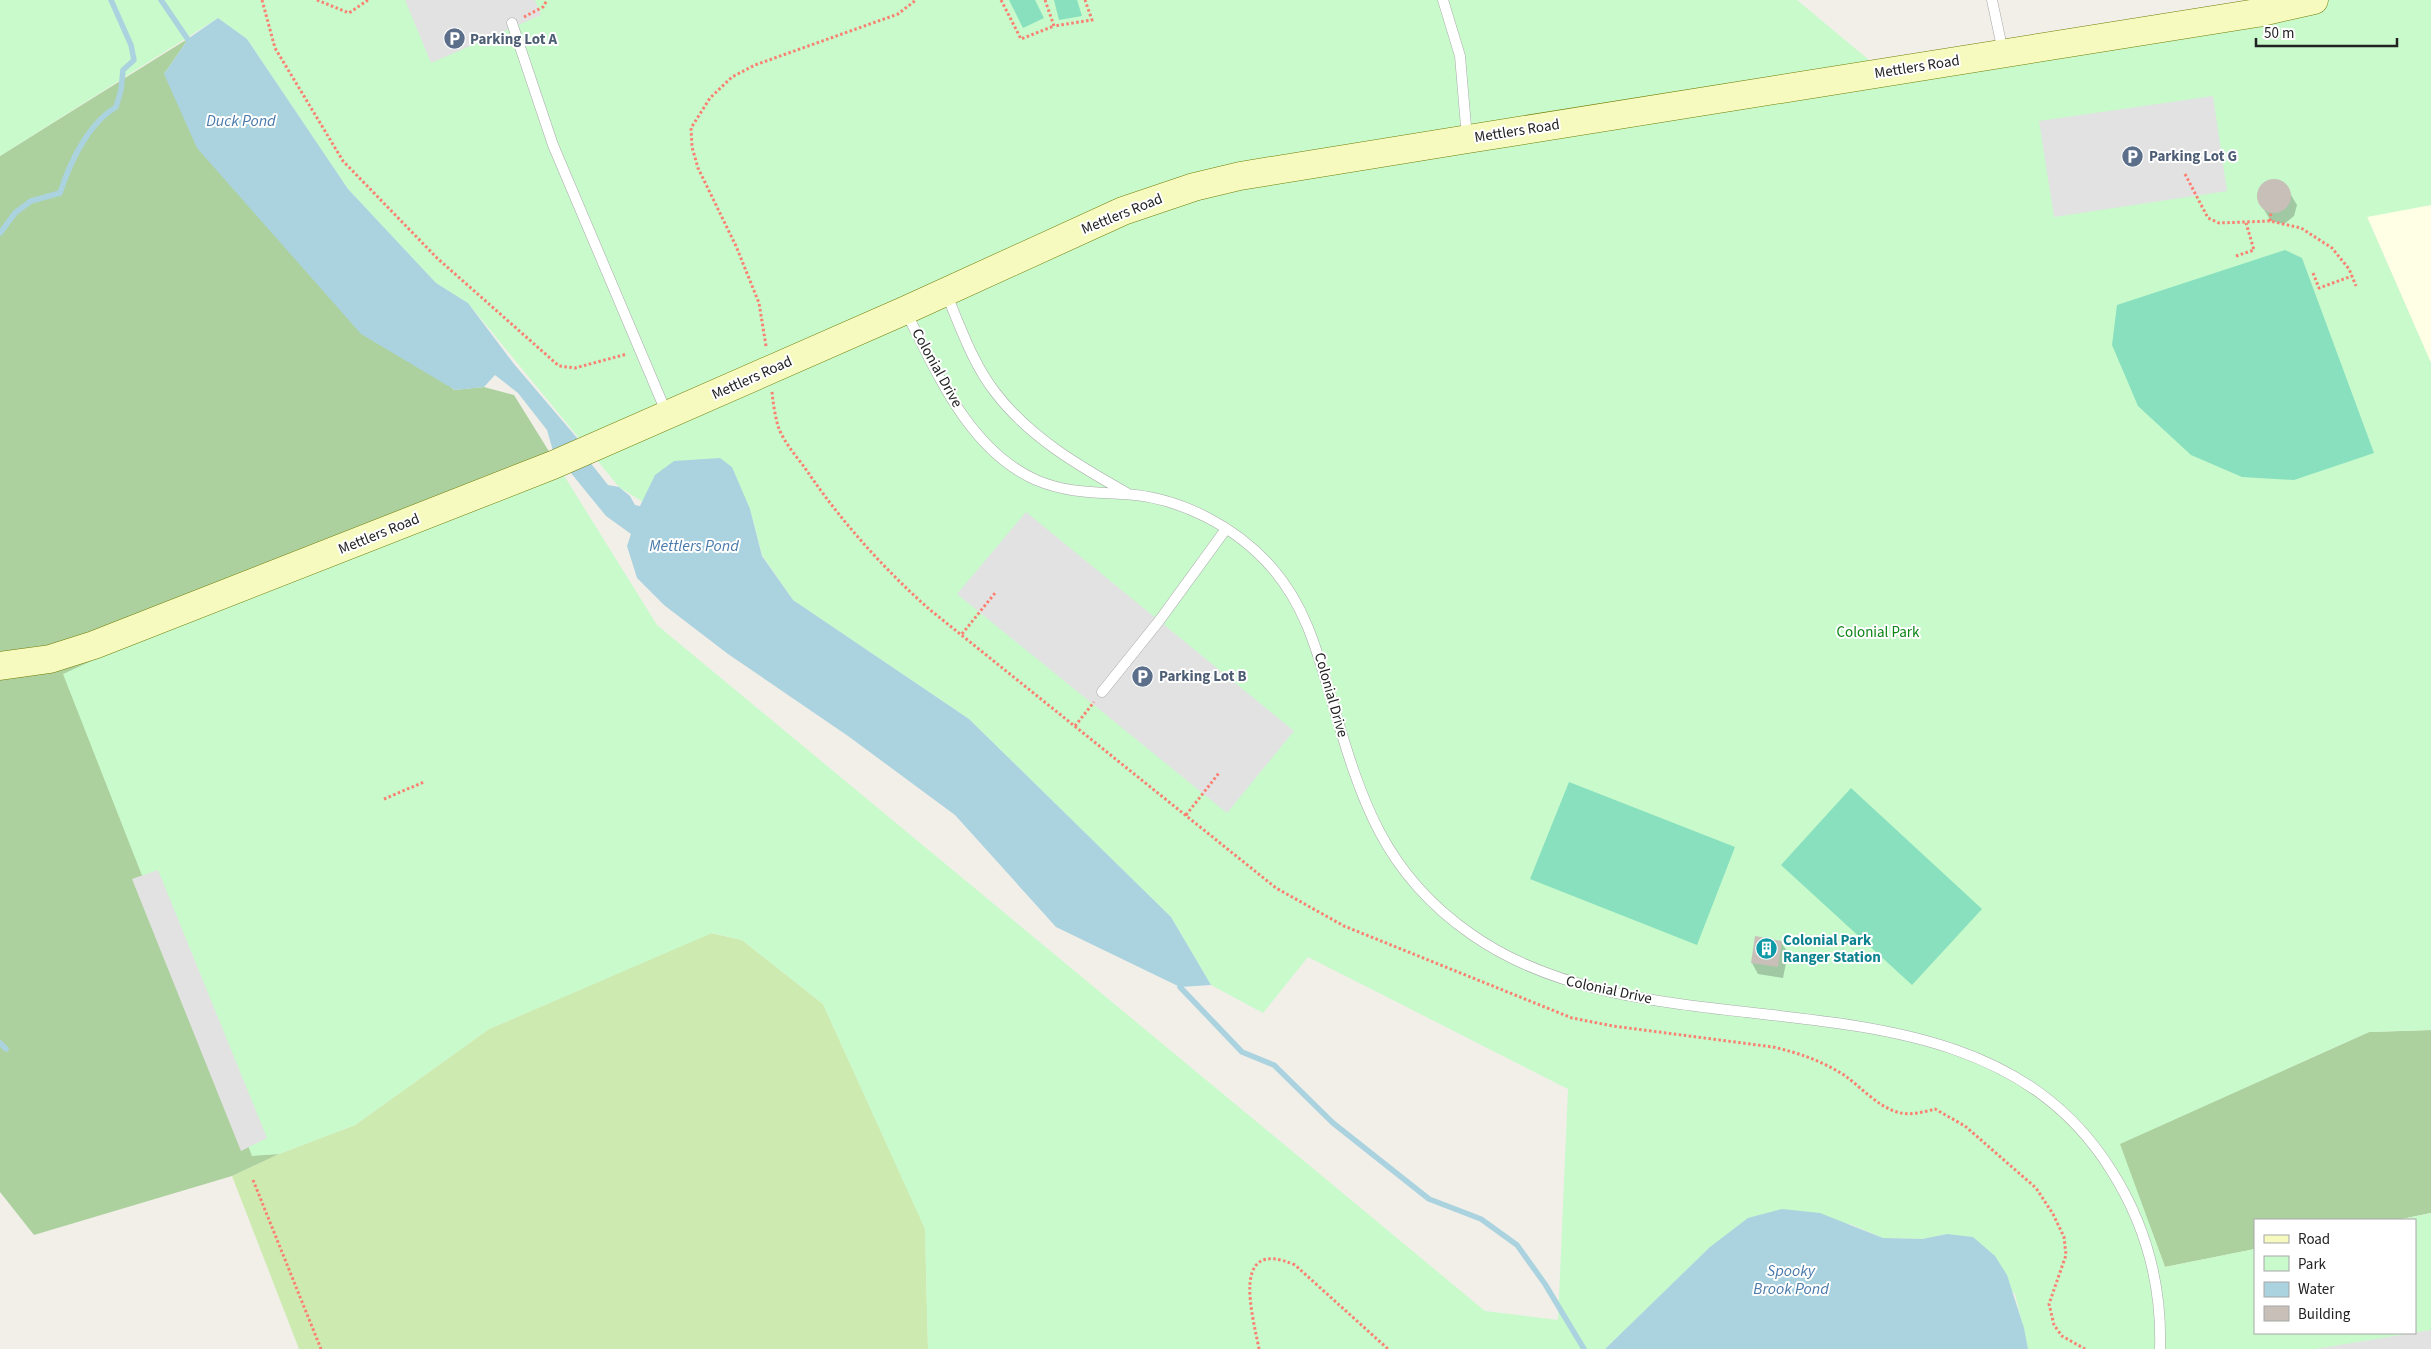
<svg xmlns="http://www.w3.org/2000/svg" width="2431" height="1349" viewBox="0 0 2431 1349" font-family="'Source Sans 3',sans-serif">
<style>
.education{fill:#ffffe5}
.grass{fill:#cdebb0}
.forest{fill:#add19e}
.park{fill:#c8facc}
.pitch{fill:#88e0be}
.parking{fill:#e2e2e2}
.water{fill:#aad3df}
.shadow{fill:#0003}
.lines{fill:none;stroke-linecap:round;stroke-linejoin:round}
.stream{stroke:#aad3df;stroke-width:5.5}
.building{fill:#c7bfb8}
.lane-casing{stroke:#a9a9a9;stroke-width:11}
.secondary-casing{stroke:#707d05;stroke-width:29}
.path{stroke:#fa8072;stroke-width:3;stroke-dasharray:2.5 2.5;stroke-linecap:butt}
.lane{stroke:#fff;stroke-width:10}
.secondary{stroke:#f7fabf;stroke-width:28}
.labels{text-anchor:middle;dominant-baseline:central;stroke-width:4;stroke-linejoin:round;paint-order:stroke}
.service-label{font-size:15px;font-weight:bold;fill:#4e5e75;stroke:#fff;text-anchor:start}
.street-label{font-size:15px;fill:#222;stroke:#fff}
.park-label{font-size:15px;fill:#0c8416;stroke:#fff}
.culture-label{font-size:15px;font-weight:bold;fill:#0d838f;stroke:#fff;text-anchor:start}
.water-label{font-size:16px;font-style:italic;fill:#4a7aab;stroke:#fff}
</style>
<rect width="100%" height="100%" fill="#f2efe9"/>
<path class="education" d="M 2431,205 L 2431,363 L 2367,216 Z"/>
<path class="grass" d="M 711,933 L 742,940 L 823,1004 L 925,1228 L 928,1349 L 299,1349 L 232,1176 L 279,1154 L 355,1125 L 489,1029 Z"/>
<path class="forest" d="M 189,38 L 164,74 L 454,390 L 484,387 L 514,395 L 555,461 L 252,1155 L 279,1154 L 232,1176 L 34,1235 L 0,1192 L 0,156 Z
M 2431,1030 L 2431,1213 L 2397,1220 L 2255,1220 L 2255,1249 L 2165,1267 L 2119,1144 L 2369,1032 Z"/>
<path class="park" d="M 0,0 L 1797,0 L 1893,80 L 2315,0 L 2431,0 L 2431,205 L 2367,217 L 2431,363 L 2431,1030 L 2369,1032 L 2120,1144 L 2165,1267 L 2255,1249 L 2255,1333 L 2415,1333 L 2415,1220 L 2397,1220 L 2431,1213 L 2431,1349 L 2028,1349 L 2015,1294 L 1947,1234 L 1922,1239 L 1883,1238 L 1850,1224 L 1710,1247 L 1605,1349 L 928,1349 L 925,1229 L 823,1004 L 742,940 L 712,933 L 489,1029 L 355,1125 L 279,1154 L 252,1156 L 63,674 L 347,544 L 555,461 L 657,625 L 1485,1311 L 1558,1320 L 1568,1089 L 1308,957 L 1263,1013 L 1211,985 L 1171,917 L 969,719 L 793,600 L 762,555 L 750,509 L 655,475 L 643,502 L 619,487 L 468,303 L 436,283 L 348,189 L 247,39 L 218,18 L 0,156 Z"/>
<path class="pitch" d="M 1009,0 L 1035,0 L 1044,18 L 1023,28 Z
M 1054,0 L 1077,0 L 1082,16 L 1059,20 Z
M 2285,250 L 2302,258 L 2374,453 L 2294,480 L 2242,477 L 2191,455 L 2138,406 L 2112,345 L 2117,305 Z
M 1569,782 L 1735,847 L 1697,945 L 1530,879 Z
M 1851,788 L 1982,909 L 1912,985 L 1781,865 Z"/>
<path class="parking" d="M 405,0 L 535,0 L 541,15 L 431,63 Z
M 2213,96 L 2227,191 L 2054,217 L 2039,121 Z
M 1026,512 L 1294,731 L 1227,813 L 957,594 Z
M 158,870 L 267,1138 L 241,1151 L 132,879 Z
M 2431,1330 L 2431,1349 L 2315,1349 Z"/>
<path class="water" d="M 218,18 L 247,39 L 348,189 L 436,283 L 468,303 L 514,364 L 578,439 L 589,461 L 608,485 L 619,487 L 630,496 L 635,505 L 640,506 L 655,475 L 674,461 L 720,458 L 732,467 L 750,509 L 762,556 L 793,600 L 969,719 L 1171,917 L 1211,985 L 1180,987 L 1056,927 L 955,815 L 848,736 L 728,654 L 664,605 L 637,578 L 627,546 L 631,534 L 606,516 L 553,451 L 547,430 L 518,393 L 495,375 L 484,387 L 455,390 L 361,334 L 197,148 L 164,74 L 189,38 Z
M 1782,1209 L 1820,1213 L 1883,1238 L 1922,1239 L 1947,1234 L 1973,1237 L 1995,1256 L 2007,1275 L 2024,1328 L 2028,1349 L 1605,1349 L 1710,1247 L 1748,1218 Z"/>
<path class="shadow" d="M 2272,180 L 2284,183 L 2297,205 L 2294,216 L 2284,224 L 2271,221 L 2257,198 L 2262,184 Z
M 1781,942 L 1788,953 L 1783,978 L 1758,974 L 1752,963 Z"/>
<g class="lines">
<path class="stream" d="M 161,0 L 191,44
M 0,233 L 15,213 L 31,201 L 60,193 C 70,162 88,124 116,107 L 121,90 L 123,70 L 134,60 L 131,45 L 111,0
M 1180,987 L 1242,1052 L 1274,1065 L 1333,1123 L 1429,1199 L 1481,1219 L 1517,1245 L 1545,1284 L 1584,1349
M 0,1043 L 6,1049"/>
</g>
<path class="building" d="M2257 196a17 17 0 1 1 34 0a17 17 0 1 1-34 0Z
M 1755,936 L 1782,941 L 1778,967 L 1751,963 Z"/>
<g class="lines">
<defs>
<path id="lane" d="M 1443,0 L 1460,56 L 1467,138
M 1992,0 L 2003,52
M 512,23 L 553,145 L 667,414
M 946,293 C 960,326 973,364 995,392 C 1029,437 1079,466 1127,493
M 906,312 C 937,373 969,450 1036,480 C 1067,493 1092,492 1124,494 C 1180,497 1237,527 1273,569 C 1304,605 1316,647 1329,691 C 1359,792 1379,870 1471,934 C 1659,1067 1973,950 2111,1170 C 2146,1225 2162,1283 2160,1349
M 1102,692 L 1159,621 L 1226,529"/>
<path id="secondary" d="M 0,666 L 50,659 L 94,645 L 553,465 L 906,310 L 1123,211 L 1194,187 L 1240,176 L 1468,139 L 2257,13 L 2314,0"/>
</defs>
<use href="#lane" class="lane-casing"/>
<use href="#secondary" class="secondary-casing"/>
<path class="path" d="M 262,0 L 275,48 L 343,161 L 437,258 L 559,366 L 575,368 L 627,354
M 317,0 L 349,13 L 368,0
M 1001,0 L 1021,39 L 1054,26
M 1045,0 L 1054,26 L 1092,20 L 1085,0
M 524,17 L 543,7 L 547,0
M 2185,174 L 2208,218 L 2219,223 L 2270,221 L 2301,228 L 2332,248 L 2349,269 L 2356,286
M 2270,221 L 2271,212
M 2236,256 L 2254,250 L 2246,223
M 2313,273 L 2319,288 L 2352,276
M 766,346 L 759,303 L 736,246 L 698,168 L 692,147 L 691,128 L 710,98 L 732,77 L 755,65 L 898,14 L 916,0
M 772,392 C 773,403 775,415 778,426 C 783,441 796,456 805,468 C 840,520 882,567 929,609 L 1276,888 L 1344,926 L 1572,1018 L 1613,1026 L 1773,1047 C 1799,1053 1822,1061 1844,1075 C 1861,1087 1877,1106 1897,1112 C 1909,1116 1924,1112 1935,1109 L 1965,1126 L 2036,1188 L 2053,1214 L 2064,1237 L 2066,1255 L 2049,1304 L 2054,1325 L 2062,1336 L 2085,1349
M 962,634 L 995,593
M 1075,726 L 1094,702
M 384,799 L 424,782
M 1186,815 L 1219,773
M 253,1180 L 321,1349
M 1259,1349 C 1253,1316 1229,1236 1295,1265 L 1388,1349"/>
<use href="#lane" class="lane"/>
<use href="#secondary" class="secondary"/>
</g>
<defs>
<symbol id="parking-disc" viewBox="-11 -11 22 22"><circle r="9.5" fill="#5c6f8a" stroke="#fff"/><path d="M-3.5-5.5H1a3.5 3.5 0 0 1 0 7H-1V5.5H-3.5ZM-1-3.4V-.6H.8a1.4 1.4 0 0 0 0-2.8Z" fill="#fff"/></symbol>
<symbol id="building-disc" viewBox="-11 -11 22 22"><circle r="9.5" fill="#0f9aa8" stroke="#fff"/><path d="M-4-6H4V6H1V3H-1V6H-4ZM-2.5-4.3h1.7v1.8h-1.7ZM.8-4.3h1.7v1.8H.8ZM-2.5-1h1.7V.8h-1.7ZM.8-1h1.7V.8H.8Z" fill="#fff"/></symbol>
</defs>
<g fill-rule="evenodd">
<use href="#parking-disc" x="442" y="26" width="25" height="25"/>
<use href="#parking-disc" x="2120" y="144" width="25" height="25"/>
<use href="#parking-disc" x="1130" y="664" width="25" height="25"/>
<use href="#building-disc" x="1754" y="936" width="25" height="25"/>
</g>
<g class="labels">
<g class="service-label">
<text x="470" y="39">Parking Lot A</text>
<text x="2149" y="156">Parking Lot G</text>
<text x="1159" y="676">Parking Lot B</text>
</g>
<g class="street-label">
<text transform="translate(1917 67) rotate(-9)">Mettlers Road</text>
<text transform="translate(1517 131) rotate(-9)">Mettlers Road</text>
<text transform="translate(1122 214) rotate(-22)">Mettlers Road</text>
<text transform="translate(937 368) rotate(61)">Colonial Drive</text>
<text transform="translate(752 378) rotate(-24)">Mettlers Road</text>
<text transform="translate(379 534) rotate(-22)">Mettlers Road</text>
<text transform="translate(1331 695) rotate(74)">Colonial Drive</text>
<text transform="translate(1609 990) rotate(12)">Colonial Drive</text>
</g>
<g class="park-label">
<text x="1878" y="632">Colonial Park</text>
</g>
<g class="culture-label">
<text x="1783" y="940">Colonial Park<tspan x="1783" dy="17">Ranger Station</tspan></text>
</g>
<g class="water-label">
<text x="241" y="121">Duck Pond</text>
<text x="694" y="546">Mettlers Pond</text>
<text x="1791" y="1271">Spooky<tspan x="1791" dy="18">Brook Pond</tspan></text>
</g>
</g>
<rect x="2254" y="1219" width="162" height="115" fill="#ffffff" stroke="#a7a7a7"/>
<rect x="2264" y="1235" width="25" height="8" fill="#f7fabf" stroke="#a7a7a7"/>
<text x="2298" y="1244" font-size="15" fill="#222222">Road</text>
<rect x="2264" y="1256" width="25" height="15" fill="#c8facc" stroke="#a7a7a7"/>
<text x="2298" y="1269" font-size="15" fill="#222222">Park</text>
<rect x="2264" y="1282" width="25" height="15" fill="#aad3df" stroke="#a7a7a7"/>
<text x="2298" y="1294" font-size="15" fill="#222222">Water</text>
<rect x="2264" y="1306" width="25" height="15" fill="#c7bfb8" stroke="#a7a7a7"/>
<text x="2298" y="1319" font-size="15" fill="#222222">Building</text>
<path d="M2256 38v8h141v-8" fill="none" stroke="#222222" stroke-width="2.5"/>
<text x="2264" y="38" font-size="15" fill="#222222" stroke="#ffffff" stroke-width="4" paint-order="stroke">50 m</text>
</svg>
